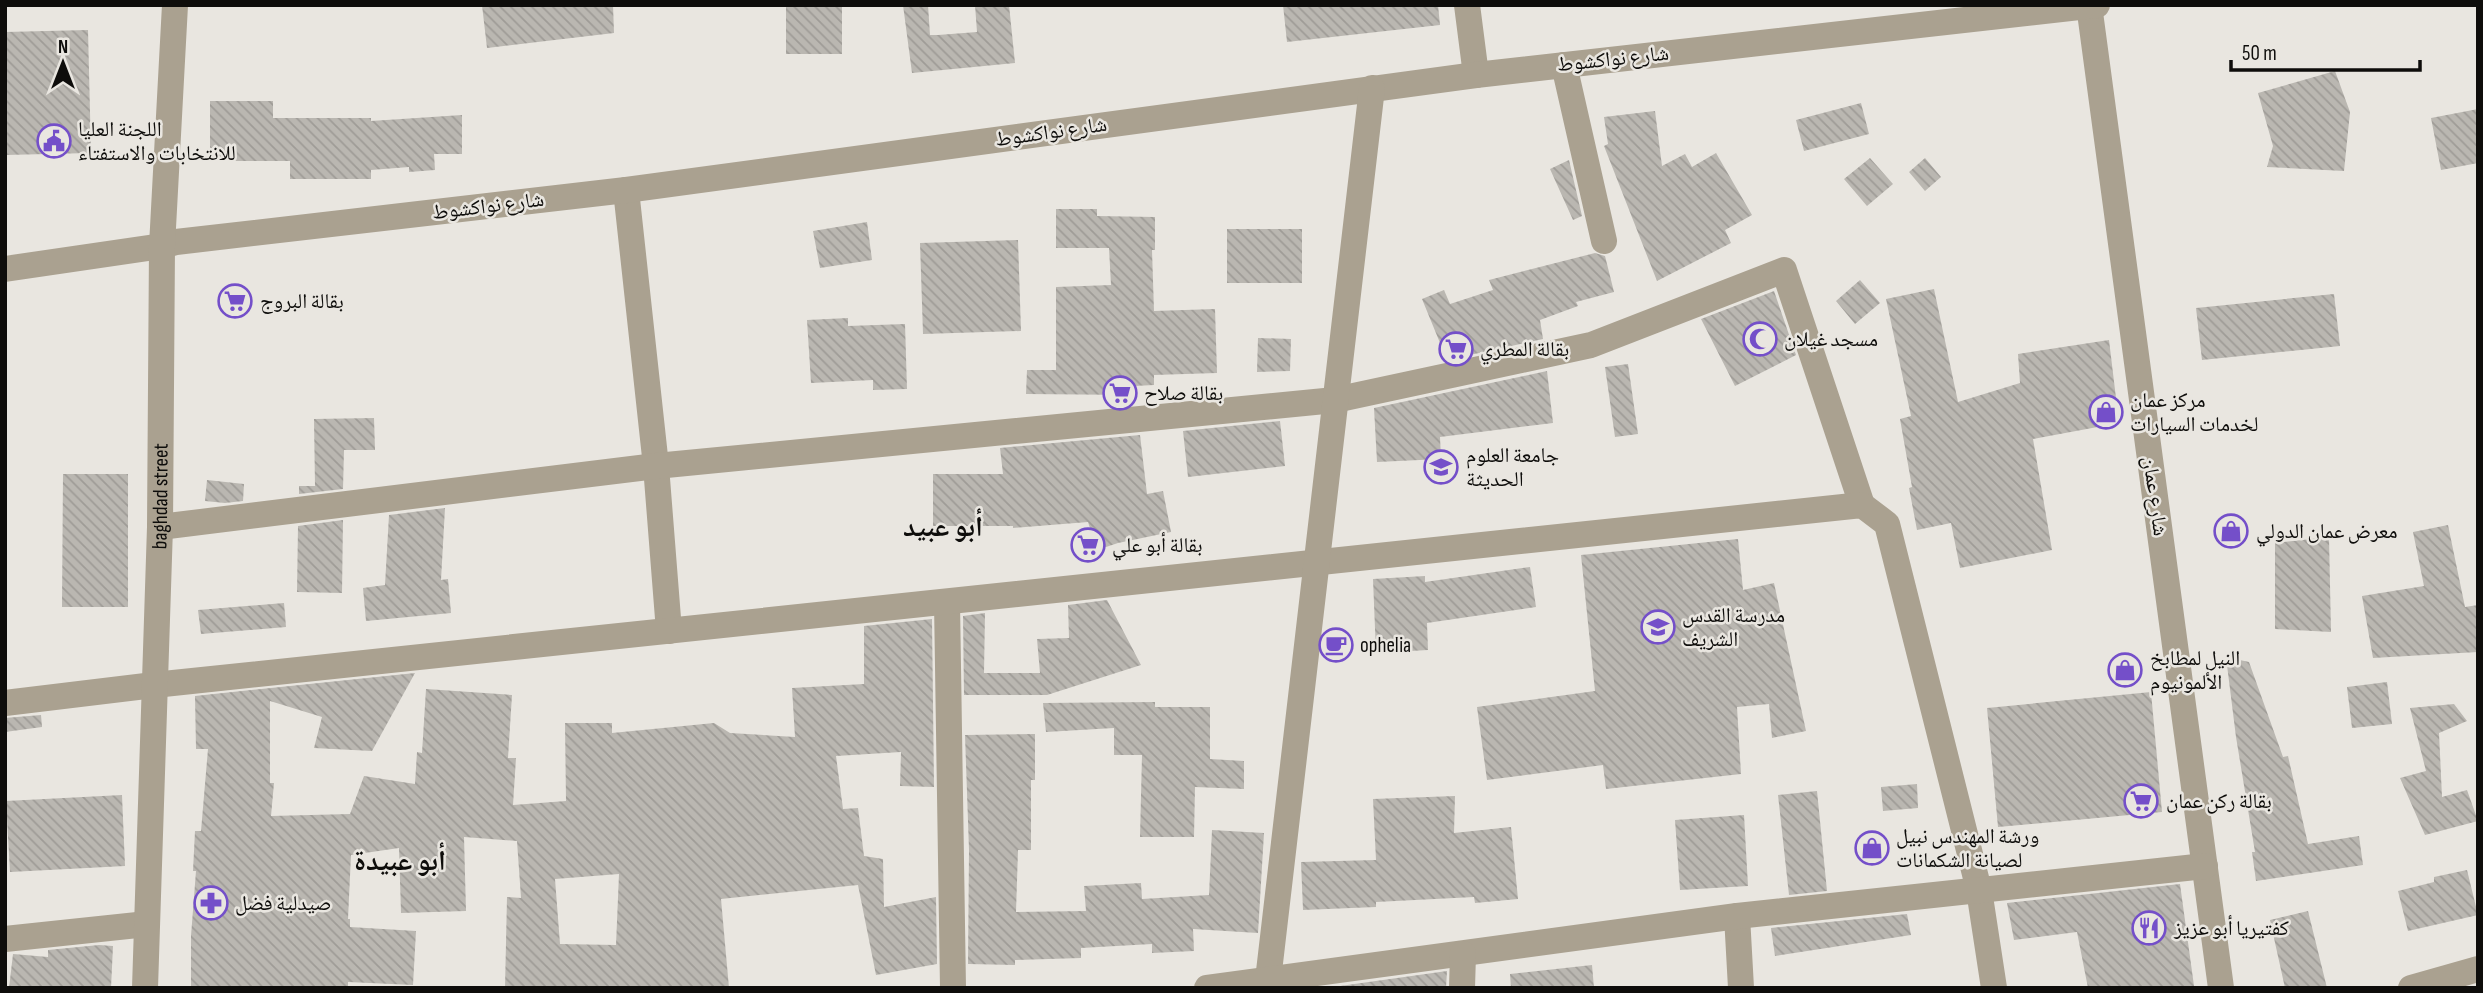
<svg xmlns="http://www.w3.org/2000/svg" width="2483" height="993" viewBox="0 0 2483 993" font-family="'Sofia Sans Condensed','Noto Naskh Arabic',sans-serif">
<style>
.building{fill:url(#building-back-hatch);fill-rule:evenodd}
.lines{fill:none;stroke-linecap:round;stroke-linejoin:round}
.minor{stroke:#aaa190;stroke-width:26}
.labels{text-anchor:middle;dominant-baseline:central;stroke-width:5;stroke-linejoin:round;paint-order:stroke}
.street-label{font-size:21px;fill:#0e0d0b;stroke:#e9e6e0}
.poi-label{font-size:21px;fill:#0e0d0b;stroke:#e9e6e0;text-anchor:start}
.district-label{font-size:28px;font-weight:bold;fill:#0e0d0b;stroke:#e9e6e0}
</style>
<defs>
<pattern id="building-back-hatch" width="6" height="6" patternUnits="userSpaceOnUse" patternTransform="scale(1.75)"><rect width="6" height="6" fill="#bab7b1"/><path d="M-1 5l2 2M0 0l6 6M5-1l2 2" fill="none" stroke="#9f9c97"/></pattern>
</defs>
<rect width="100%" height="100%" fill="#e9e6e0"/>
<path class="building" d="M 482,5 L 613,5 L 614,33 L 487,48 Z
M 786,5 L 842,5 L 842,54 L 786,54 Z
M 903,5 L 928,5 L 930,35 L 938,35 L 977,32 L 975,5 L 1009,5 L 1015,63 L 912,73 Z
M 1283,5 L 1438,5 L 1440,25 L 1287,42 Z
M 88,30 L 91,153 L 5,155 L 5,32 Z
M 2335,71 L 2350,112 L 2344,171 L 2267,167 L 2273,146 L 2258,93 Z
M 210,101 L 273,101 L 273,118 L 371,118 L 371,121 L 462,115 L 462,154 L 434,154 L 435,170 L 409,172 L 409,167 L 371,170 L 371,179 L 290,179 L 290,161 L 210,161 Z
M 1861,103 L 1869,134 L 1804,151 L 1796,120 Z
M 2478,109 L 2478,163 L 2441,170 L 2431,118 Z
M 1655,111 L 1662,166 L 1685,154 L 1692,167 L 1716,153 L 1752,215 L 1725,230 L 1731,243 L 1657,281 L 1604,146 L 1608,144 L 1604,117 Z
M 1870,158 L 1893,184 L 1867,206 L 1844,179 Z
M 1925,158 L 1941,177 L 1925,191 L 1909,172 Z
M 1569,160 L 1582,216 L 1573,220 L 1550,169 Z
M 1056,209 L 1097,209 L 1097,216 L 1155,217 L 1155,250 L 1152,250 L 1154,311 L 1215,309 L 1217,373 L 1154,375 L 1154,385 L 1134,386 L 1135,395 L 1026,394 L 1027,370 L 1056,370 L 1056,287 L 1111,285 L 1109,248 L 1056,248 Z
M 867,222 L 872,260 L 820,268 L 813,231 Z
M 1227,229 L 1302,229 L 1302,283 L 1227,283 Z
M 1018,240 L 1021,331 L 923,334 L 920,243 Z
M 1595,253 L 1605,256 L 1614,292 L 1576,302 L 1578,306 L 1540,320 L 1543,339 L 1447,360 L 1422,299 L 1444,290 L 1450,304 L 1493,290 L 1489,280 Z
M 1860,280 L 1880,303 L 1855,324 L 1836,301 Z
M 1934,289 L 1958,402 L 2020,383 L 2018,354 L 2109,340 L 2119,423 L 2033,439 L 2052,550 L 1960,568 L 1951,523 L 1917,530 L 1909,488 L 1912,487 L 1900,419 L 1911,416 L 1886,299 Z
M 1774,291 L 1796,355 L 1735,386 L 1701,319 Z
M 2334,294 L 2340,346 L 2202,360 L 2196,308 Z
M 848,318 L 848,326 L 905,324 L 907,389 L 873,390 L 873,380 L 811,383 L 807,320 Z
M 1258,338 L 1291,339 L 1290,371 L 1257,372 Z
M 1628,364 L 1638,434 L 1615,437 L 1605,367 Z
M 1547,371 L 1553,423 L 1440,437 L 1441,459 L 1377,462 L 1374,408 Z
M 374,418 L 375,450 L 344,450 L 343,489 L 299,494 L 299,486 L 315,486 L 314,419 Z
M 1280,421 L 1285,466 L 1188,477 L 1183,431 Z
M 1140,435 L 1147,494 L 1163,491 L 1171,532 L 1118,543 L 1097,550 L 1088,522 L 1013,528 L 1013,526 L 933,526 L 933,474 L 1003,474 L 1000,448 Z
M 63,474 L 128,474 L 128,607 L 62,607 Z
M 207,480 L 244,484 L 243,501 L 225,503 L 205,501 Z
M 445,508 L 441,580 L 448,579 L 451,613 L 366,621 L 363,588 L 385,585 L 389,515 Z
M 343,520 L 342,593 L 297,592 L 298,526 Z
M 2448,525 L 2465,607 L 2478,605 L 2478,652 L 2373,658 L 2362,596 L 2424,586 L 2413,532 Z
M 2329,537 L 2331,632 L 2275,629 L 2275,543 Z
M 1738,539 L 1743,590 L 1774,583 L 1806,731 L 1772,738 L 1769,704 L 1737,707 L 1741,774 L 1606,789 L 1603,765 L 1487,780 L 1477,707 L 1595,691 L 1581,555 Z
M 1530,567 L 1536,607 L 1427,623 L 1428,650 L 1376,653 L 1373,579 L 1425,576 L 1425,582 Z
M 1107,600 L 1141,665 L 1047,695 L 964,695 L 963,616 L 985,613 L 984,673 L 1040,673 L 1037,639 L 1069,638 L 1068,605 Z
M 284,603 L 286,627 L 201,634 L 198,610 Z
M 932,619 L 934,787 L 900,786 L 901,752 L 836,756 L 843,809 L 858,808 L 864,856 L 883,859 L 884,907 L 936,897 L 937,964 L 876,975 L 858,885 L 721,899 L 729,988 L 505,988 L 507,897 L 521,898 L 517,841 L 464,837 L 466,911 L 401,913 L 399,848 L 351,855 L 348,919 L 350,919 L 350,927 L 416,931 L 413,985 L 348,982 L 348,988 L 191,988 L 191,936 L 196,871 L 193,871 L 195,831 L 201,831 L 208,749 L 196,749 L 195,696 L 415,673 L 372,751 L 314,748 L 322,717 L 270,701 L 270,783 L 274,783 L 271,816 L 350,814 L 364,776 L 415,784 L 417,752 L 422,753 L 426,689 L 512,695 L 508,758 L 516,758 L 513,805 L 566,801 L 565,723 L 612,723 L 612,733 L 714,723 L 730,733 L 795,737 L 792,688 L 864,684 L 864,626 ZM 619,874 L 616,945 L 560,944 L 555,879 Z
M 2226,657 L 2249,662 L 2283,757 L 2288,756 L 2308,844 L 2359,836 L 2363,865 L 2256,881 L 2252,852 L 2255,852 L 2236,737 Z
M 2387,682 L 2392,724 L 2352,728 L 2347,687 Z
M 2151,692 L 2162,812 L 1998,827 L 1987,708 Z
M 1155,702 L 1155,707 L 1210,707 L 1210,759 L 1244,761 L 1244,789 L 1195,787 L 1194,837 L 1140,837 L 1142,755 L 1114,755 L 1114,728 L 1046,732 L 1043,703 Z
M 2454,704 L 2467,721 L 2439,733 L 2442,797 L 2467,790 L 2478,821 L 2425,835 L 2400,778 L 2426,771 L 2410,708 Z
M 41,715 L 42,727 L 5,732 L 5,718 Z
M 1035,734 L 1035,780 L 1031,780 L 1031,850 L 1018,850 L 1016,912 L 1086,911 L 1084,886 L 1141,883 L 1142,899 L 1209,895 L 1212,830 L 1264,833 L 1258,933 L 1193,929 L 1194,951 L 1152,953 L 1152,944 L 1081,948 L 1081,958 L 1015,960 L 1015,965 L 968,964 L 969,850 L 965,735 Z
M 1917,784 L 1918,808 L 1883,811 L 1881,787 Z
M 1817,791 L 1827,891 L 1789,895 L 1778,795 Z
M 122,795 L 125,866 L 10,872 L 6,801 Z
M 1455,796 L 1454,833 L 1511,827 L 1518,899 L 1475,903 L 1474,897 L 1376,902 L 1376,907 L 1303,910 L 1301,862 L 1376,860 L 1373,799 Z
M 1744,815 L 1748,886 L 1680,890 L 1675,820 Z
M 2467,870 L 2478,915 L 2408,931 L 2398,891 L 2434,882 L 2434,877 Z
M 2180,884 L 2194,986 L 2088,988 L 2077,932 L 2014,940 L 2007,903 Z
M 2308,911 L 2327,988 L 2285,988 L 2270,920 Z
M 1907,914 L 1911,935 L 1775,956 L 1771,928 Z
M 99,945 L 113,946 L 111,988 L 9,988 L 13,954 L 48,957 L 48,950 Z
M 1592,965 L 1594,988 L 1511,988 L 1510,974 Z
M 1447,971 L 1446,988 L 1326,988 Z"/>
<g class="lines">
<g class="minor">
<path d="M 1467,5 L 1476,75"/>
<path d="M 2089,5 L 2221,988"/>
<path d="M 1564,65 L 1604,241"/>
<path d="M 626,190 L 656,466 L 669,631"/>
<path d="M 5,269 L 162,246 L 176,242 L 626,190 L 1476,75 L 2097,5"/>
<path d="M 160,527 L 656,466 L 1335,400 L 1591,345 L 1784,270 L 1862,505"/>
<path d="M 947,602 L 953,988"/>
<path d="M 5,703 L 154,685 L 1862,505 L 1887,524 L 1979,890 L 1994,988"/>
<path d="M 1737,916 L 1741,988"/>
<path d="M 5,939 L 147,924"/>
<path d="M 1268,980 L 1372,88"/>
<path id="s1" d="M 145,988 L 160,527 L 162,246 L 175,5"/>
<path d="M 1207,988 L 1737,916 L 2205,866"/>
<path d="M 1462,988 L 1463,954"/>
<path d="M 2411,988 L 2478,969"/>
</g>
</g>
<defs>
<symbol id="civic-ring" viewBox="-11 -11 22 22"><circle r="9.5" fill="#e9e6e0" stroke="#744fc9" stroke-width="1.5"/><path d="M-.6-6.5H3V-4.5H.6V-3L4-1V1h2V6H-6V1h2V-1L-.6-3ZM-1.2 2.5V6h2.4V2.5Z" fill="#744fc9"/></symbol>
<symbol id="supermarket-ring" viewBox="-11 -11 22 22"><circle r="9.5" fill="#e9e6e0" stroke="#744fc9" stroke-width="1.5"/><path d="M-6-5.5h2.5l.6 2H6L4.5 2H-2.5L-4.4-4H-6ZM-1.5 3.2a1.3 1.3 0 1 0 .1 0ZM3 3.2a1.3 1.3 0 1 0 .1 0Z" fill="#744fc9"/></symbol>
<symbol id="mosque-ring" viewBox="-11 -11 22 22"><circle r="9.5" fill="#e9e6e0" stroke="#744fc9" stroke-width="1.5"/><path d="M3.5-4.9A6 6 0 1 0 3.5 4.9A5 5 0 1 1 3.5-4.9Z" fill="#744fc9"/></symbol>
<symbol id="shop-ring" viewBox="-11 -11 22 22"><circle r="9.5" fill="#e9e6e0" stroke="#744fc9" stroke-width="1.5"/><path d="M-5-2.5h2.3a2.7 3.5 0 0 1 5.4 0H5L5.5 6h-11ZM-1.5-2.5h3a1.5 2.3 0 0 0-3 0Z" fill="#744fc9"/></symbol>
<symbol id="university-ring" viewBox="-11 -11 22 22"><circle r="9.5" fill="#e9e6e0" stroke="#744fc9" stroke-width="1.5"/><path d="M0-5L7-2L0 1L-7-2ZM-4 1L0 2.5L4 1V4Q0 6-4 4Z" fill="#744fc9"/></symbol>
<symbol id="school-ring" viewBox="-11 -11 22 22"><circle r="9.5" fill="#e9e6e0" stroke="#744fc9" stroke-width="1.5"/><path d="M0-5L7-2L0 1L-7-2ZM-4 1L0 2.5L4 1V4Q0 6-4 4Z" fill="#744fc9"/></symbol>
<symbol id="cafe-ring" viewBox="-11 -11 22 22"><circle r="9.5" fill="#e9e6e0" stroke="#744fc9" stroke-width="1.5"/><path d="M-5.5-4.5H6V0H3Q3 3.5 0 3.5H-2.5Q-5.5 3.5-5.5 0ZM3-3.2v2h1.7v-2ZM-6 4.5H4V6H-6Z" fill="#744fc9"/></symbol>
<symbol id="pharmacy-ring" viewBox="-11 -11 22 22"><circle r="9.5" fill="#e9e6e0" stroke="#744fc9" stroke-width="1.5"/><path d="M-2-6h4v4h4v4h-4v4h-4v-4h-4v-4h4Z" fill="#744fc9"/></symbol>
<symbol id="restaurant-ring" viewBox="-11 -11 22 22"><circle r="9.5" fill="#e9e6e0" stroke="#744fc9" stroke-width="1.5"/><path d="M-5-6h1v4h1v-4h1v4h1v-4h1v5L-1.5 .5V6h-2V.5L-5-1ZM5-6V6H3V1.5H1.5Q1.5-4 5-6Z" fill="#744fc9"/></symbol>
</defs>
<g fill-rule="evenodd">
<use href="#civic-ring" x="35" y="122" width="38" height="38"/>
<use href="#supermarket-ring" x="216" y="282" width="38" height="38"/>
<use href="#mosque-ring" x="1741" y="320" width="38" height="38"/>
<use href="#supermarket-ring" x="1437" y="330" width="38" height="38"/>
<use href="#supermarket-ring" x="1101" y="374" width="38" height="38"/>
<use href="#shop-ring" x="2087" y="393" width="38" height="38"/>
<use href="#university-ring" x="1422" y="448" width="38" height="38"/>
<use href="#shop-ring" x="2212" y="512" width="38" height="38"/>
<use href="#supermarket-ring" x="1069" y="526" width="38" height="38"/>
<use href="#school-ring" x="1639" y="608" width="38" height="38"/>
<use href="#cafe-ring" x="1317" y="626" width="38" height="38"/>
<use href="#shop-ring" x="2106" y="651" width="38" height="38"/>
<use href="#supermarket-ring" x="2122" y="782" width="38" height="38"/>
<use href="#shop-ring" x="1853" y="829" width="38" height="38"/>
<use href="#pharmacy-ring" x="192" y="884" width="38" height="38"/>
<use href="#restaurant-ring" x="2130" y="909" width="38" height="38"/>
</g>
<g class="labels">
<g class="street-label">
<text transform="translate(1613 59) rotate(-6)">شارع نواكشوط</text>
<text transform="translate(1051 132) rotate(-8)">شارع نواكشوط</text>
<text transform="translate(488 206) rotate(-7)">شارع نواكشوط</text>
<text stroke="none"><textPath href="#s1" startOffset="492">baghdad street</textPath></text>
<text transform="translate(2155 496) rotate(82)">شارع عمان</text>
</g>
<g class="poi-label">
<text x="78" y="129">اللجنة العليا<tspan x="78" dy="24">للانتخابات والاستفتاء</tspan></text>
<text x="260" y="301">بقالة البروج</text>
<text x="1784" y="339">مسجد غيلان</text>
<text x="1480" y="349">بقالة المطري</text>
<text x="1144" y="393">بقالة صلاح</text>
<text x="2130" y="400">مركز عمان<tspan x="2130" dy="24">لخدمات السيارات</tspan></text>
<text x="1466" y="455">جامعة العلوم<tspan x="1466" dy="24">الحديثة</tspan></text>
<text x="2256" y="531">معرض عمان الدولي</text>
<text x="1112" y="545">بقالة أبو علي</text>
<text x="1682" y="615">مدرسة القدس<tspan x="1682" dy="24">الشريف</tspan></text>
<text x="1360" y="645">ophelia</text>
<text x="2150" y="658">النيل لمطابخ<tspan x="2150" dy="24">الألمونيوم</tspan></text>
<text x="2166" y="801">بقالة ركن عمان</text>
<text x="1896" y="836">ورشة المهندس نبيل<tspan x="1896" dy="24">لصيانة الشكمانات</tspan></text>
<text x="235" y="903">صيدلية فضل</text>
<text x="2174" y="928">كفتيريا أبو عزيز</text>
</g>
<g class="district-label">
<text x="943" y="527">أبو عبيد</text>
<text x="400" y="861">أبو عبيدة</text>
</g>
</g>
<rect width="2483" height="993" fill="none" stroke="#0e0d0b" stroke-width="14"/>
<g transform="translate(63 63)" stroke="#e9e6e0" stroke-width="5" paint-order="stroke">
<path d="M0-5L12 26L0 18L-12 26Z" fill="#0e0d0b"/>
<text y="-10" font-size="19" font-weight="bold" text-anchor="middle" fill="#0e0d0b">N</text>
</g>
<path d="M2231 60v10h189v-10" fill="none" stroke="#0e0d0b" stroke-width="3.5"/>
<text x="2242" y="60" font-size="21" fill="#0e0d0b" stroke="#e9e6e0" stroke-width="5" paint-order="stroke">50 m</text>
</svg>
